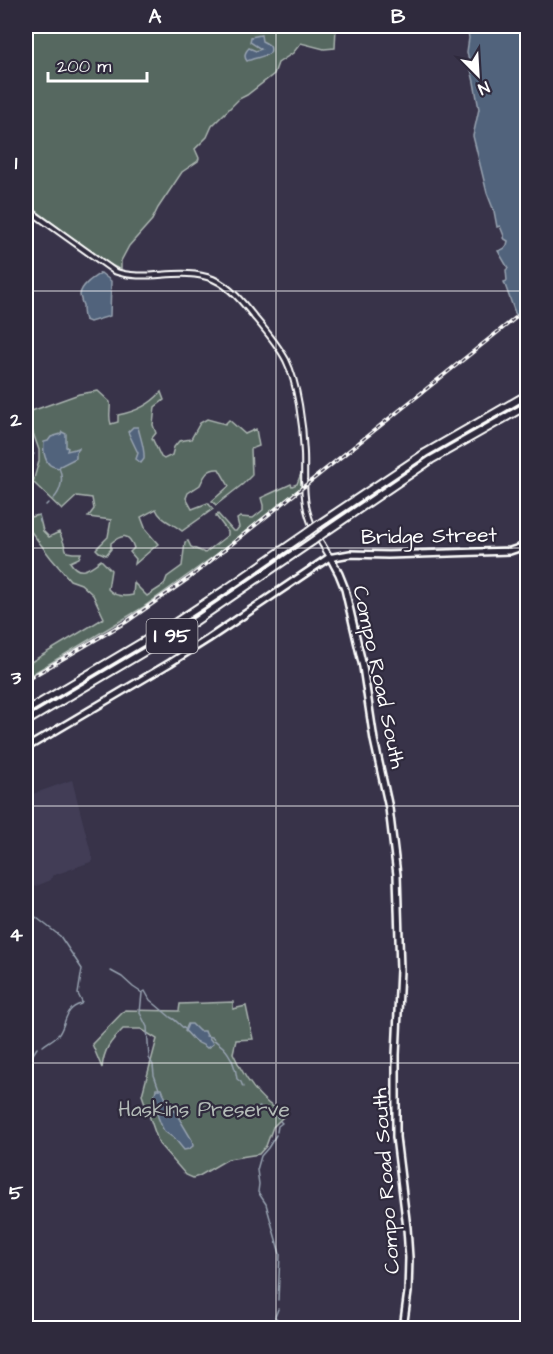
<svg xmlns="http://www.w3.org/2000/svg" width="553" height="1354" viewBox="0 0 553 1354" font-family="'Architects Daughter',sans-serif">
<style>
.built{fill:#423e57}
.green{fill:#566860;stroke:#aab4b0;stroke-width:1.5}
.water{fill:#51647c;stroke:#97a2b0;stroke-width:1.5}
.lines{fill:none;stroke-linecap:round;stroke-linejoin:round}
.stream{stroke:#97a2b0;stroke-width:1.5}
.minor-casing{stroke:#fff;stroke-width:8}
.major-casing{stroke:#fff;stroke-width:10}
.highway-casing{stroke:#fff;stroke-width:10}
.minor{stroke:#2f2a3d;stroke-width:4}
.major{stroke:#2f2a3d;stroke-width:5}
.highway{stroke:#2f2a3d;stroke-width:6}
.rail-casing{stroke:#fff;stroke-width:4}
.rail{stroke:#2f2a3d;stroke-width:1.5;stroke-dasharray:4.5;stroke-linecap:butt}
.highway-bridge-casing{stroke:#fff;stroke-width:10;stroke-linecap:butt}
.highway-bridge{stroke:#2f2a3d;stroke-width:6}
.grid{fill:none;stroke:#fff;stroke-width:1.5;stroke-opacity:0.55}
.labels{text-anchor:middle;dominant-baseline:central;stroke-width:4.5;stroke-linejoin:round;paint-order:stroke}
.shield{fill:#2f2a3d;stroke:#c1bfc5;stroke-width:1.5}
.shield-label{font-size:20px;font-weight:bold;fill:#fff}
.street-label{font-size:21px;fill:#fff;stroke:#2f2a3d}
.park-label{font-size:21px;fill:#b3bbb7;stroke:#2f2a3d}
.neatline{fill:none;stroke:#fff;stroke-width:2}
.grid-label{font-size:20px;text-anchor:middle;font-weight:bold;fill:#fff}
</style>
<rect width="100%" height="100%" fill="#383349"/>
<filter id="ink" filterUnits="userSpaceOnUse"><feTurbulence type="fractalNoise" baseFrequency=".0167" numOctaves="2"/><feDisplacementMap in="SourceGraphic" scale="12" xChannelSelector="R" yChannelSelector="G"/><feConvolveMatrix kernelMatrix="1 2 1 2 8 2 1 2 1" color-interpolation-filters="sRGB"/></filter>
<g filter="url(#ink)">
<path class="built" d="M 72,780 L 93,861 L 52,876 L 51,880 L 26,890 L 26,827 L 29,825 L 30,822 L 29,818 L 26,815 L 26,787 L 30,795 Z"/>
<path class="green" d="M 26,26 L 335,26 L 336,27 L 335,48 L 324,49 L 301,43 L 293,53 L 278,63 L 274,74 L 247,95 L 239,99 L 212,126 L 207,137 L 195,149 L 199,158 L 198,161 L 182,172 L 158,208 L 152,220 L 129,246 L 121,261 L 121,270 L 105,262 L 26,203 Z
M 98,391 L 110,402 C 111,410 108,416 111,424 L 118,422 L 118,415 C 134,412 150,405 161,392 L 164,400 L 155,407 L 153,425 L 156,433 L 152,438 L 161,457 L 164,459 L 172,455 L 174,447 L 179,441 L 191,439 L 200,423 L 207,419 L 225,424 L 229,420 L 245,434 L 256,429 L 259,446 L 251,449 L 252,475 L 243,484 L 216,505 L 212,501 L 229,486 L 219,469 C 207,468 204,477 200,485 L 188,493 L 186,498 L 192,509 L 208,503 L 213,509 L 182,531 C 173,523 160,520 156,509 L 141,517 L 146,530 L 158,544 L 135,564 L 136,559 L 130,552 L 134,548 C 129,533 122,534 111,543 L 111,549 L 106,555 L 99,552 L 96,549 L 108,537 L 111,520 L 88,517 L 94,509 L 92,498 L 77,496 L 62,510 L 33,482 L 39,461 L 39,450 L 26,413 L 79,394 Z
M 302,471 L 302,487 L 217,554 L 142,608 L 29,676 L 26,672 L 26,665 L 104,618 L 93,595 L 81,584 L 70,580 L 51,558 L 26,525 L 26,518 L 39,515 L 43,531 L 49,537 L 59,532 C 63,539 64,545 67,552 L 73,553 L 81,553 L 79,558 L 70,562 C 79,577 89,569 101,560 L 111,570 L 108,589 C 115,597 124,597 133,595 L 134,583 L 147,596 L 164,585 L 167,577 L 182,566 L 185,542 L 188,541 L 191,547 L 205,553 L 228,535 L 228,532 L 216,516 L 218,514 L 233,531 L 236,531 L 239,527 L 237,519 L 240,517 L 253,518 L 263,510 L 263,505 L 261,498 L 291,484 L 292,486 L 297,484 Z
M 233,1002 L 233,1009 L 246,1006 L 253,1039 L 236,1040 L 233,1053 C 241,1071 253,1091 269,1104 C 274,1108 281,1110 287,1113 L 273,1127 L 266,1146 L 259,1154 L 228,1159 L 199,1176 L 193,1178 L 186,1175 L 159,1144 L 142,1095 L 157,1039 L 141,1029 L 123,1029 C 110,1042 104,1049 102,1068 L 92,1044 L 125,1010 L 179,1011 L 180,1004 Z"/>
<path class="water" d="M 467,26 L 527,26 L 527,334 L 525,326 L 515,313 L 504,282 L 507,281 L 506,270 L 508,268 L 498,251 C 504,249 507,248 508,241 L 503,238 L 504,236 L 500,226 L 497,227 L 494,211 L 487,193 L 473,136 L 479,109 L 474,82 L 467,52 L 469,38 Z
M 261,35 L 262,41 C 268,44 273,46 270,53 C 264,57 254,58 247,61 C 243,56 245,52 249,48 L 256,51 L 261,49 L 250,42 L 251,37 Z
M 101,273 L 111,281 L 110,316 L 90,322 L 85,320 C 83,315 83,311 83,305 C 82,304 80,296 80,295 C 81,285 93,278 101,273 Z
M 133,427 L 138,427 C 140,437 145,448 144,459 L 141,463 L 136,459 L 138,453 L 128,432 Z
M 62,432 L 66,434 L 66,447 L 68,448 L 67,451 L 79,448 L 79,449 L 76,452 L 76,458 L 60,466 L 59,468 C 56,467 52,467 50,465 C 44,460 43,449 44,442 L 48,441 L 51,437 L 61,434 Z
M 188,1024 L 192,1024 L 199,1031 L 205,1031 C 206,1037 212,1039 213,1044 L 207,1048 C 203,1044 201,1045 197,1042 C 192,1040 190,1034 185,1031 Z
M 156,1089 L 162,1089 L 167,1102 L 173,1108 L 192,1140 L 193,1146 L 189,1149 L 184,1150 L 175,1139 L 164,1131 L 162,1127 L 158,1117 L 154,1098 Z"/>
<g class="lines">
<path class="stream" d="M 28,459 L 34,454
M 53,499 C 61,492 64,478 59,468
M 46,505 L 48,503
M 39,515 L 40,522
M 26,911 L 28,911 L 60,936 L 82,969 L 78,994 L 82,1002 L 81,1004 C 64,1009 67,1022 59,1034 C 54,1039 48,1042 43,1046
M 111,971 L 122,977 L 133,987 L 142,993 L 140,1013 L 147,1027 L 149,1058 L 153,1065 L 154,1075 L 159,1089
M 142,993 L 145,991 L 150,1000 L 169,1016
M 170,1017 C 177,1020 179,1025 185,1029
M 206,1036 L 212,1037 C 215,1042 219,1043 223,1047 C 231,1055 236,1068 237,1079 L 241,1082 L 243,1087
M 26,1065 L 37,1048
M 259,1107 L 274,1113
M 275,1114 L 278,1118
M 277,1132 L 278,1126 L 282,1123 L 280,1121
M 276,1135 L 268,1148 L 261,1156 L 257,1170 L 259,1184 L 258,1192 L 266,1204 L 280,1254 L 278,1300
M 278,1309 L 275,1317 L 283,1325 L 282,1328"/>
<defs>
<path id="minor" d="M 26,208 L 114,271 C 145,283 181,266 213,279 C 231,287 244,304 256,319 C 267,332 278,345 286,360 C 298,384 303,426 304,453 C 305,474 302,496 309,517 C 313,531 322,544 330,557"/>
<path id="major" d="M 330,557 L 339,574 L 345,589 L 363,667 L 374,740 L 389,808 L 397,875 L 400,970 L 396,1055 L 396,1137 L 407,1228 L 409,1258 L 408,1292 L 403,1328
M 26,748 L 170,663 L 208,639 L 328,558 L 350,554 L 388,555 L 510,551 L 528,545"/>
<path id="highway" d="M 319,524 L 425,453 L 528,394
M 324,533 L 431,460 L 528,405
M 26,711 L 176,622 L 226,589 L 308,532
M 26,722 L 193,623 L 313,541"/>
</defs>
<use href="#minor" class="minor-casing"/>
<use href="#major" class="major-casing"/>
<use href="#highway" class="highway-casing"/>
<use href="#minor" class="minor"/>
<use href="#major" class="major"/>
<use href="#highway" class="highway"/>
<defs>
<path id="rail" d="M 26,680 L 126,622 L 189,578 L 528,308"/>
</defs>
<use href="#rail" class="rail-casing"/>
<use href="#rail" class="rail"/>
<defs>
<path id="highway-bridge" d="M 308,532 L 319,524
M 313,541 L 324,533"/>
</defs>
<use href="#highway-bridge" class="highway-bridge-casing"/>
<use href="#highway-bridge" class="highway-bridge"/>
</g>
</g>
<path class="grid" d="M 276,26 L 276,1328M 26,291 L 528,291M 26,548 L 528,548M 26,806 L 528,806M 26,1063 L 528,1063"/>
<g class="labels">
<rect class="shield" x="146.5" y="619" width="51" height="34" rx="4.5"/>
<g class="shield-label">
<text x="172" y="636">I 95</text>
</g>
<g class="street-label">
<text transform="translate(429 536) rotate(-1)">Bridge Street</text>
<text transform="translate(379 677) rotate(78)">Compo Road South</text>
<text transform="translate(386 1181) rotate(-94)">Compo Road South</text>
</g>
<g class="park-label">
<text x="204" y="1109">Haskins Preserve</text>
</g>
</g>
<rect width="553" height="1354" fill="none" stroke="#2f2a3d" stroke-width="66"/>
<g transform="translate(478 75) rotate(156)" stroke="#2f2a3d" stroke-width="4.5" paint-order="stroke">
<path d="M0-4.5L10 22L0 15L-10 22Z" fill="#ffffff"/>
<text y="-9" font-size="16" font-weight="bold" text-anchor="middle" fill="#ffffff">N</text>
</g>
<path d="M48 72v9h99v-9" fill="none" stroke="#ffffff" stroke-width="3"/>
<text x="57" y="72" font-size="18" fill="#ffffff" stroke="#2f2a3d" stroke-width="4.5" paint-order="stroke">200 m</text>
<rect x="33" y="33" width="487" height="1288" class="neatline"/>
<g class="grid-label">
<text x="155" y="23">A</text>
<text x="398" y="23">B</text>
<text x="16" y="169">1</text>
<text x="16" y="426">2</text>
<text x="16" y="684">3</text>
<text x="16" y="941">4</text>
<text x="16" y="1199">5</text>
</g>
</svg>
